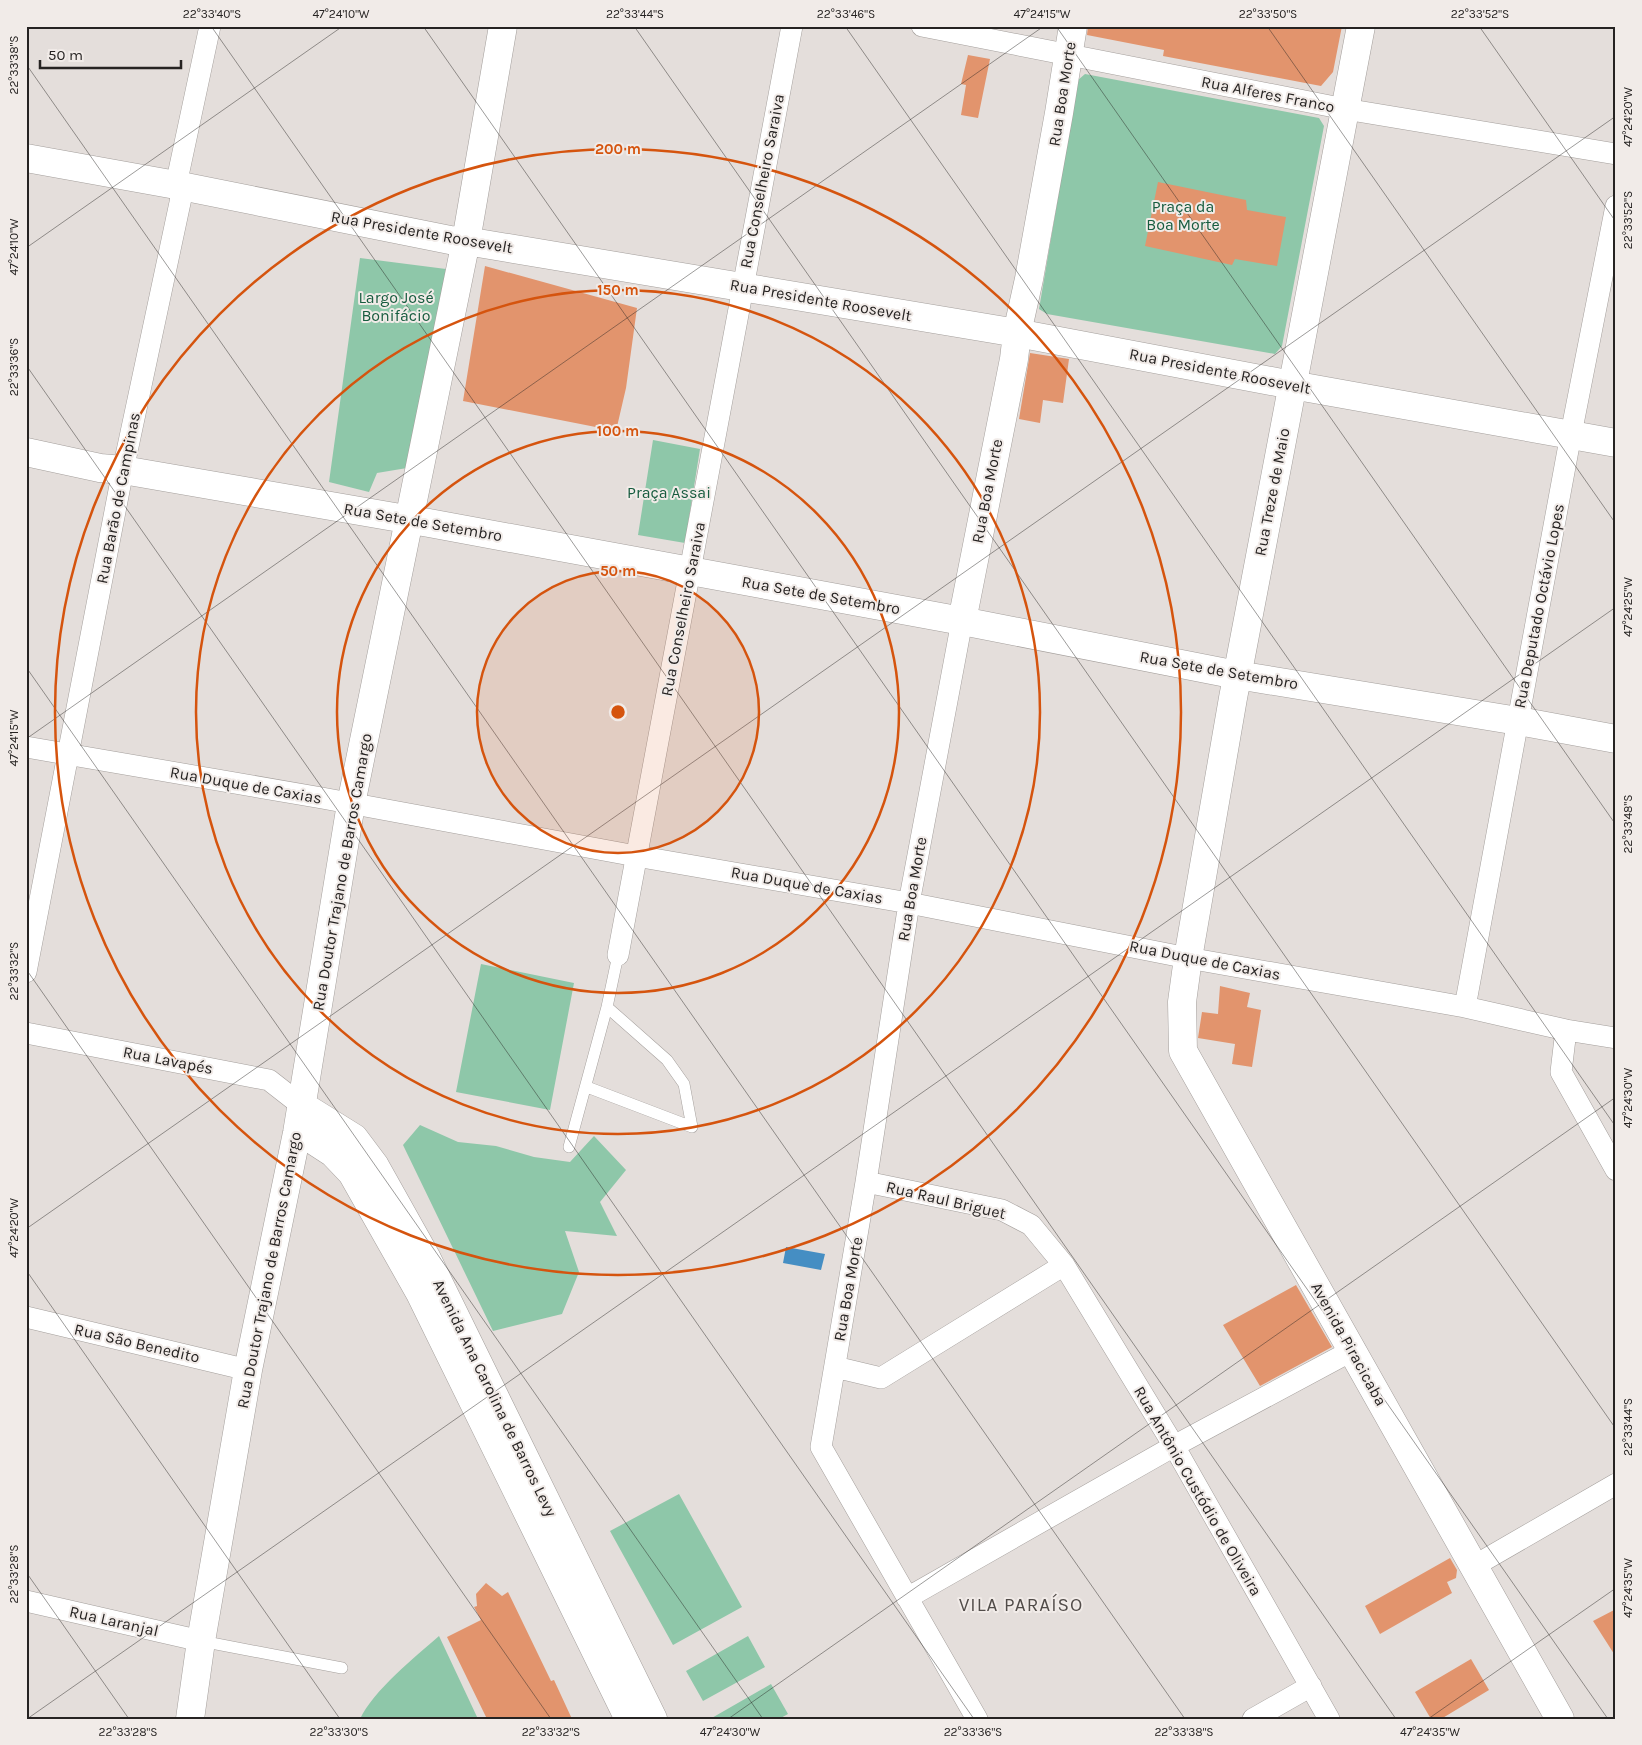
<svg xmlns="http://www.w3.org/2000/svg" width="1642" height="1745" viewBox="0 0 1642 1745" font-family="Karla,sans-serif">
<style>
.green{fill:#8ec7a9}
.water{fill:#458ec3}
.building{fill:#e2946d}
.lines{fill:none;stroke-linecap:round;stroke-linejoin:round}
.lane-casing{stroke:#a49f9c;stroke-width:12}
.street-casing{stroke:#a49f9c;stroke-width:22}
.secondary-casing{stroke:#a49f9c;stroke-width:29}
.lane{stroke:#fff;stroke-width:11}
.street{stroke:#fff;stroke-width:21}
.secondary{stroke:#fff;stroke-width:28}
.ticks{fill:none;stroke:#262322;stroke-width:1;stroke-opacity:0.45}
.ring{fill:none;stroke:#d5540e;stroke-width:2.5}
.labels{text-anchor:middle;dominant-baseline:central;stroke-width:4;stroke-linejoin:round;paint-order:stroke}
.street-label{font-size:16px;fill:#262322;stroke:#f1ebe8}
.park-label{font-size:16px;fill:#175c3f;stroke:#f1ebe8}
.quarter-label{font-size:19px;letter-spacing:1px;fill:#514c49;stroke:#f1ebe8}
.centre{fill:#d5540e;stroke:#f1ebe8;stroke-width:2.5}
.ring-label{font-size:15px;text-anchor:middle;font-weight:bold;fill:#d5540e;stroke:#f1ebe8;stroke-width:4;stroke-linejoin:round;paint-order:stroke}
.neatline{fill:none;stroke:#262322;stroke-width:2}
.ticks-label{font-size:12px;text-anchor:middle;fill:#262322}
</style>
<rect width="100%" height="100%" fill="#e4dedb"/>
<path class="green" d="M 1085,74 L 1319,118 L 1324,126 L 1282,346 L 1275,354 L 1047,314 L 1039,309 L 1078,80 Z
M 360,258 L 446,269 L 407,468 L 377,473 L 369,492 L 329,482 Z
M 653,440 L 700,449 L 685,543 L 638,535 Z
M 481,964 L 574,983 L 550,1110 L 456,1092 Z
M 420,1125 L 458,1142 L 496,1146 L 534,1157 L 570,1162 L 594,1136 L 626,1170 L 600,1202 L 617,1236 L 565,1231 L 579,1272 L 562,1314 L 493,1331 L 403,1145 Z
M 679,1494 L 742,1607 L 673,1645 L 610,1531 Z
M 439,1636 L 478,1719 L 360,1719 C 373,1691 416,1656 439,1636 Z
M 748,1636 L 765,1667 L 703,1701 L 686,1671 Z
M 771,1684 L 788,1714 L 779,1719 L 710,1719 Z"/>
<path class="water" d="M 786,1247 L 825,1254 L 821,1270 L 783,1263 Z"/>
<path class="building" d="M 1088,26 L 1342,26 L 1333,72 L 1321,86 L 1163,56 L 1164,50 L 1087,35 Z
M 968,55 L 990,59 L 978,118 L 961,115 L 966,85 L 961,84 Z
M 1158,182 L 1246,200 L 1247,210 L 1286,217 L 1277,266 L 1235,259 L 1232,265 L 1145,246 Z
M 485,266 L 637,308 L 626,388 L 616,431 L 463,401 Z
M 1030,353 L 1069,359 L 1063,403 L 1043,400 L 1040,423 L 1019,419 Z
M 1220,986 L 1250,993 L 1247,1007 L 1261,1010 L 1252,1067 L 1232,1064 L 1235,1044 L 1198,1038 L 1202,1012 L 1218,1014 Z
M 1296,1285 L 1332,1347 L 1260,1386 L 1223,1325 Z
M 1450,1558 L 1457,1570 L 1456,1578 L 1447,1582 L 1452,1593 L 1380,1634 L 1365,1606 Z
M 486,1583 L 502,1596 L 508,1592 L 551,1681 L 554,1680 L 572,1719 L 487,1719 L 447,1637 L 481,1620 L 474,1607 L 477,1606 L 476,1594 Z
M 1616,1609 L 1616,1657 L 1593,1621 Z
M 1471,1659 L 1489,1690 L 1441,1719 L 1431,1719 L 1415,1692 Z"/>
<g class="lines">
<defs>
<path id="lane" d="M 607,1007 L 667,1060 L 684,1084 L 692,1127
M 587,1087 L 692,1127
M 569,1147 L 607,1007 L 618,955
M 201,1641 L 342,1668"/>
<path id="street" d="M 922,26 L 1345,109 L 1616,154
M 962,621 L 909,903 L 866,1182 L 821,1447 L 977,1719
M 26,747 L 322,798 L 636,856 L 909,903 L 1188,958 L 1465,1007 L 1566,1030 L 1616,1038
M 618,955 L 792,26
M 26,972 L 123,470 L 181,198 L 176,185 L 210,26
M 1465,1007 L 1571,434 L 1616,206
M 1566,1030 L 1561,1072 L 1616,1170
M 26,1033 L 269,1080 L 301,1105
M 866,1182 L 1002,1210 L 1031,1225 L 1064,1265 L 1174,1446 L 1329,1719
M 26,1317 L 248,1370
M 835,1367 L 881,1378 L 1064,1265
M 1474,1566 L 1616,1484
M 907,1598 L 1174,1446 L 1353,1350
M 26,1601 L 201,1641
M 1253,1719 L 1311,1686"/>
<path id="secondary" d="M 1361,26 L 1233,698 L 1188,958 L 1182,1002 L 1183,1051 L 1560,1719
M 26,158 L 176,185 L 450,240 L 466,241 L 1017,333 L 1292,385 L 1616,443
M 26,452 L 100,468 L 123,470 L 429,523 L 962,621 L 1237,675 L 1518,721 L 1616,739
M 962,621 L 1014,359 L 1017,333 L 1029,279 L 1059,113 L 1073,26
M 301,1105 L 354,1138 L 375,1166 L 426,1257 L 653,1719
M 297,1133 L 313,1140 L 333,1153 L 352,1173 L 420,1293 L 629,1719
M 190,1719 L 201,1641 L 248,1370 L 297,1133 L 351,804 L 466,241 L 503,26"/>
</defs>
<use href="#lane" class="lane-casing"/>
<use href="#street" class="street-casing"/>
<use href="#secondary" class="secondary-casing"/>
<use href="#lane" class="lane"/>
<use href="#street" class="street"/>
<use href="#secondary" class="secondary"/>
</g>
<path class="ticks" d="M 211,26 L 1396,1719M 423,26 L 1608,1719M 634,26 L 1616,1429M 845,26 L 1616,1127M 1056,26 L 1616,825M 1267,26 L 1616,524M 1479,26 L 1616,222M 26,64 L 1185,1719M 26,248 L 343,26M 26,365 L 974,1719M 26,667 L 763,1719M 26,739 L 1044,26M 26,969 L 551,1719M 26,1229 L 1616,116M 26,1270 L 340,1719M 26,1572 L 129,1719M 27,1719 L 1616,607M 728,1719 L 1616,1097M 1428,1719 L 1616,1588"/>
<circle cx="618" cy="712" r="141" fill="#d5540e" fill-opacity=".12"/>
<g class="ring">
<circle cx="618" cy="712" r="141"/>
<circle cx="618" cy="712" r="281"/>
<circle cx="618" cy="712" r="422"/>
<circle cx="618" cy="712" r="563"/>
</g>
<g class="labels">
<g class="street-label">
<text transform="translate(1062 94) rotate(-81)">Rua Boa Morte</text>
<text transform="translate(1268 94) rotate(11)">Rua Alferes Franco</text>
<text transform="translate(762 181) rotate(-79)">Rua Conselheiro Saraiva</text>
<text transform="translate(422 232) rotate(10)">Rua Presidente Roosevelt</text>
<text transform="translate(821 300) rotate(10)">Rua Presidente Roosevelt</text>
<text transform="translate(1220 371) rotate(11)">Rua Presidente Roosevelt</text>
<text transform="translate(987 491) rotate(-79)">Rua Boa Morte</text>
<text transform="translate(1272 492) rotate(-79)">Rua Treze de Maio</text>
<text transform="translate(118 498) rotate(-79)">Rua Barão de Campinas</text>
<text transform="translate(423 522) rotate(10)">Rua Sete de Setembro</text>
<text transform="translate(821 595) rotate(10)">Rua Sete de Setembro</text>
<text transform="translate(1539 606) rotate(-79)">Rua Deputado Octávio Lopes</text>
<text transform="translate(683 609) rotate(-79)">Rua Conselheiro Saraiva</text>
<text transform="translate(1219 670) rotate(10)">Rua Sete de Setembro</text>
<text transform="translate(246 785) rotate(10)">Rua Duque de Caxias</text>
<text transform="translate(342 872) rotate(-80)">Rua Doutor Trajano de Barros Camargo</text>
<text transform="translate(807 885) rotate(10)">Rua Duque de Caxias</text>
<text transform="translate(912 889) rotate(-80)">Rua Boa Morte</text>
<text transform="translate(1205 960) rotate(11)">Rua Duque de Caxias</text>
<text transform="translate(168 1060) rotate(11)">Rua Lavapés</text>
<text transform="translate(946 1200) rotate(13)">Rua Raul Briguet</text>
<text transform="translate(269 1270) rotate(-79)">Rua Doutor Trajano de Barros Camargo</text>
<text transform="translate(848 1289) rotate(-80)">Rua Boa Morte</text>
<text transform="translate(137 1343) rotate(13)">Rua São Benedito</text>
<text transform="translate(1349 1344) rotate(61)">Avenida Piracicaba</text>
<text transform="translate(495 1398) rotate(64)">Avenida Ana Carolina de Barros Levy</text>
<text transform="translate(1198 1491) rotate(60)">Rua Antônio Custódio de Oliveira</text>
<text transform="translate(114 1621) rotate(13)">Rua Laranjal</text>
</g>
<g class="park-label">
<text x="1183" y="206">Praça da<tspan x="1183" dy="18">Boa Morte</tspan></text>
<text x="396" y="297">Largo José<tspan x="396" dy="18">Bonifácio</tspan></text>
<text x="669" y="492">Praça Assai</text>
</g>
<g class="quarter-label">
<text x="1021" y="1605">VILA PARAÍSO</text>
</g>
</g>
<circle cx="618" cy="712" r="8" class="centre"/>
<g class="ring-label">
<text x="618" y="154">200 m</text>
<text x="618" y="295">150 m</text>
<text x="618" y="436">100 m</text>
<text x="618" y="576">50 m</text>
</g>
<rect width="1642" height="1745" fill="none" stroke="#f1ebe8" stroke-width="55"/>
<path d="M40 60v8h141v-8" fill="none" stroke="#262322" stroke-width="2.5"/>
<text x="48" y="60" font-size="15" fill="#262322" stroke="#f1ebe8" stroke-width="4" paint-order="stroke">50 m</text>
<rect x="28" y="28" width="1586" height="1690" class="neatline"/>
<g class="ticks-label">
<text x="212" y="18">22°33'40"S</text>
<text x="341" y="18">47°24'10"W</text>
<text x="635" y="18">22°33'44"S</text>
<text x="846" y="18">22°33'46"S</text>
<text x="1042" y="18">47°24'15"W</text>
<text x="1268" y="18">22°33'50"S</text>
<text x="1480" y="18">22°33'52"S</text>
<text transform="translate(14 65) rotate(-90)" y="4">22°33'38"S</text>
<text transform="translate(1628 117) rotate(-90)" y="4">47°24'20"W</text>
<text transform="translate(1628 220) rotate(-90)" y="4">22°33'52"S</text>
<text transform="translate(14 247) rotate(-90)" y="4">47°24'10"W</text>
<text transform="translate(14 367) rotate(-90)" y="4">22°33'36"S</text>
<text transform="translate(1628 607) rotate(-90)" y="4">47°24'25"W</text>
<text transform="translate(14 738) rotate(-90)" y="4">47°24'15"W</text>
<text transform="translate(1628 824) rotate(-90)" y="4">22°33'48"S</text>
<text transform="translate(14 971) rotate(-90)" y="4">22°33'32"S</text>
<text transform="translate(1628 1098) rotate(-90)" y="4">47°24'30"W</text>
<text transform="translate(14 1228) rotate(-90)" y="4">47°24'20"W</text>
<text transform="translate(1628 1427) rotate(-90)" y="4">22°33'44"S</text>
<text transform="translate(14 1574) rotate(-90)" y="4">22°33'28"S</text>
<text transform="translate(1628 1588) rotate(-90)" y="4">47°24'35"W</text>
<text x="128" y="1736">22°33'28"S</text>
<text x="339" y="1736">22°33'30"S</text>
<text x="551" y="1736">22°33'32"S</text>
<text x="730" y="1736">47°24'30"W</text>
<text x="973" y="1736">22°33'36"S</text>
<text x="1184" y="1736">22°33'38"S</text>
<text x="1430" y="1736">47°24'35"W</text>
</g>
</svg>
